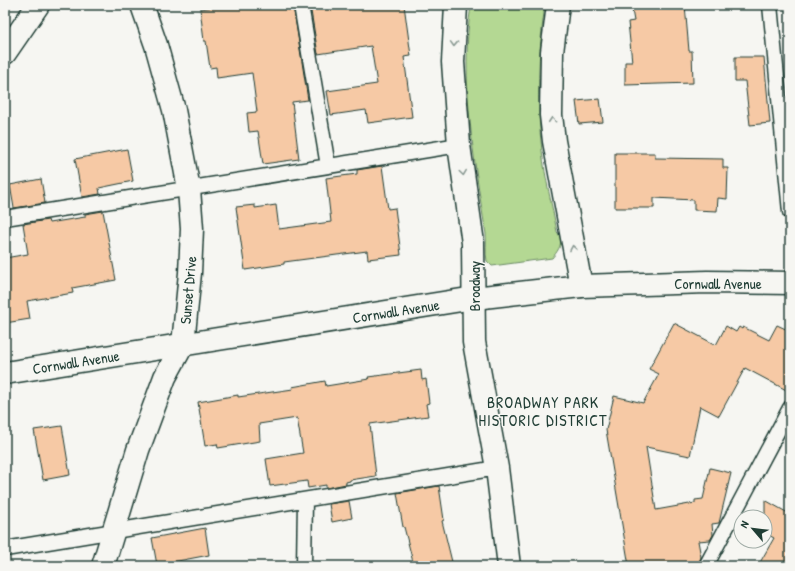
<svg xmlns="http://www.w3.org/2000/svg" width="795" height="571" viewBox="0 0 795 571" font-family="'Patrick Hand',sans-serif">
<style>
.green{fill:#b4d893;stroke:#6a8a64}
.building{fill:#f6c9a5;stroke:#1f3d34}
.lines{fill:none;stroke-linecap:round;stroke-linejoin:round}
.service-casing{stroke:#1f3d34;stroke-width:17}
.minor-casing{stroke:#1f3d34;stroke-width:25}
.tertiary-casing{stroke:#1f3d34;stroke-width:25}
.secondary-casing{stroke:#1f3d34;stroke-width:25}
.service{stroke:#f6f6f2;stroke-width:14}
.minor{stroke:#f6f6f2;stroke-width:22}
.tertiary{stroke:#f6f6f2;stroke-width:22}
.secondary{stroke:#f6f6f2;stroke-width:22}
.oneway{stroke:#8a9a93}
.labels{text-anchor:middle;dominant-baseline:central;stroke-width:3;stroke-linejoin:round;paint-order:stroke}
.street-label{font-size:15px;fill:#1f3d34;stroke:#f6f6f2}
.neighbourhood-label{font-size:16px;letter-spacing:1px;fill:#1f3d34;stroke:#f6f6f2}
</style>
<rect width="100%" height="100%" fill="#f6f6f2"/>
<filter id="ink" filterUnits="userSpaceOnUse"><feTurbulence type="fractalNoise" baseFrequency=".025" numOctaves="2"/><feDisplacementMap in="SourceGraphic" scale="8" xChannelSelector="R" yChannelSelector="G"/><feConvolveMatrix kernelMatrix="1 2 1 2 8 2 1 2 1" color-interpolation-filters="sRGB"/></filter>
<g filter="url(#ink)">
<path class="green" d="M 471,5 L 545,5 C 538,53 536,102 542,151 C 545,178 552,205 557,232 C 565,240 559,250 552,258 L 492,266 L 487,261 C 485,252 487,243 486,234 C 474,161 460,78 471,5 Z"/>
<path class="building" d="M 229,5 L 293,5 L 308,100 L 292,102 L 299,159 L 263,164 L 258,131 L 249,132 L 247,113 L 257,112 L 252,73 L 217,78 L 216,67 L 210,68 L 206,41 L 204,41 L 200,9 Z
M 310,5 L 404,5 L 411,56 L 404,57 L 412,117 L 368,123 L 366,110 L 331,115 L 327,91 L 377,84 L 371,46 L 318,54 Z
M 685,5 L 689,51 L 692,51 L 693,83 L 625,85 L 625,62 L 632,62 L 628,22 L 634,21 L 632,10 Z
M 735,57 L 764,57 L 770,123 L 750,125 L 745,81 L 735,81 Z
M 600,99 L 603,122 L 579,124 L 576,101 Z
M 127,149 L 133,181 L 99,188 L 100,194 L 82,197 L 75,159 Z
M 615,153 L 655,153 L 655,158 L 723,159 L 723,168 L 728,168 L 727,199 L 718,198 L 717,211 L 694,210 L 694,200 L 654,198 L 654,208 L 615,208 Z
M 382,166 L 388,209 L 395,208 L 401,255 L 368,259 L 367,251 L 284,262 L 284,264 L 245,270 L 236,207 L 255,205 L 255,208 L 276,205 L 279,229 L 331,222 L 326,178 L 357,174 L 357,170 Z
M 41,179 L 45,203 L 14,208 L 10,185 Z
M 103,211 L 116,280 L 72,288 L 73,293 L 27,301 L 30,319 L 5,323 L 5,258 L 28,254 L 23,224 L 48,220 L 49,223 L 85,217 L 85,214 Z
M 674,323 L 716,345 L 726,326 L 736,332 L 739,327 L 742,329 L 743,327 L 769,340 L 777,325 L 790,331 L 790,392 L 745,368 L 719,416 L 700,406 L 690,456 L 646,447 L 656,510 L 695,503 L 695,500 L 703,499 L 710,468 L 731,473 L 719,523 L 712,524 L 713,535 L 710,540 L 698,541 L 701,557 L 698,565 L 629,566 L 606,430 L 614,396 L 643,403 L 659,374 L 649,369 Z
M 421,370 L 422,380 L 426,379 L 429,403 L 426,404 L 428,416 L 370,424 L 376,476 L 350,480 L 350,481 L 346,482 L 346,484 L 326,488 L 326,485 L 308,488 L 307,481 L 270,486 L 266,459 L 303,453 L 297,418 L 259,424 L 260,441 L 218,448 L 217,444 L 205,446 L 198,402 L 238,395 L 238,397 L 293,389 L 292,387 L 325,381 L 326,386 L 369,379 L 368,377 Z
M 62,426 L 70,475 L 43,480 L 34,430 Z
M 439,486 L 444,520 L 442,521 L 453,566 L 414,566 L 404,527 L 403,527 L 397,493 Z
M 765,500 L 788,513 L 790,509 L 790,566 L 758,566 L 774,538 L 765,533 Z
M 349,501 L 352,518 L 332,522 L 329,504 Z
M 205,528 L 209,555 L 157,565 L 152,538 Z"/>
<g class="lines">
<defs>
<path id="service" d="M 301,5 L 328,166
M 770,5 L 790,212
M 5,218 L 459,145
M 5,549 L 497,468
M 304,566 L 305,500
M 706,566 L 790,408"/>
<path id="minor" d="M 456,5 L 453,62 L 459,145 L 473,243 L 474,342 L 497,468 L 509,566
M 558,5 L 552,52 L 551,115 L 554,141 L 581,286
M 103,566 L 138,450 L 165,377 L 183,344 L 190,273 L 192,229 L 189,189 L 174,110 L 156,45 L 142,5"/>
<path id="tertiary" d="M 5,53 L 38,5"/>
<path id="secondary" d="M 5,373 L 474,298 L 581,286 L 707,282 L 790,283"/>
</defs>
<use href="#service" class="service-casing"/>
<use href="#minor" class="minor-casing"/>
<use href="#tertiary" class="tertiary-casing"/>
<use href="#secondary" class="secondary-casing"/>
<use href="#service" class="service"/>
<use href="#minor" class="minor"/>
<use href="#tertiary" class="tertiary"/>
<use href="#secondary" class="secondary"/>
</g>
<defs><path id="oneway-chevron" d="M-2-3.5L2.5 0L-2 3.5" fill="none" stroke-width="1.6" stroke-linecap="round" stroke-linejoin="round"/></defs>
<g class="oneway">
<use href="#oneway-chevron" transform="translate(454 44) rotate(92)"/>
<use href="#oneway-chevron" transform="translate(552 120) rotate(-95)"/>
<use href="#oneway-chevron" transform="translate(463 173) rotate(82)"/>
<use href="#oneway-chevron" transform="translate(573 248) rotate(-100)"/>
</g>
</g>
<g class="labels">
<g class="street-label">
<text x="718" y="283">Cornwall Avenue</text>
<text transform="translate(474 286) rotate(-90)">Broadway</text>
<text transform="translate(188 290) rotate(-85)">Sunset Drive</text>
<text transform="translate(396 311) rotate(-9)">Cornwall Avenue</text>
<text transform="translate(76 362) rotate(-9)">Cornwall Avenue</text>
</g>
<g class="neighbourhood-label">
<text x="543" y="402">BROADWAY PARK<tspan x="543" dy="18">HISTORIC DISTRICT</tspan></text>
</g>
</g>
<rect width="795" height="571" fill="none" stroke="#f6f6f2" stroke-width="20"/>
<rect x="10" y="10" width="775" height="551" fill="none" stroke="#1f3d34" stroke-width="1.5" filter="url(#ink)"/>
<g transform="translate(753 529) rotate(298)"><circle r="19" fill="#f6f6f2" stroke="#a0aca6"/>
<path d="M0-3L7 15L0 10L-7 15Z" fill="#1f3d34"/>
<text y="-6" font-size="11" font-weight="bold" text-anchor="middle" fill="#1f3d34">N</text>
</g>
</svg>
